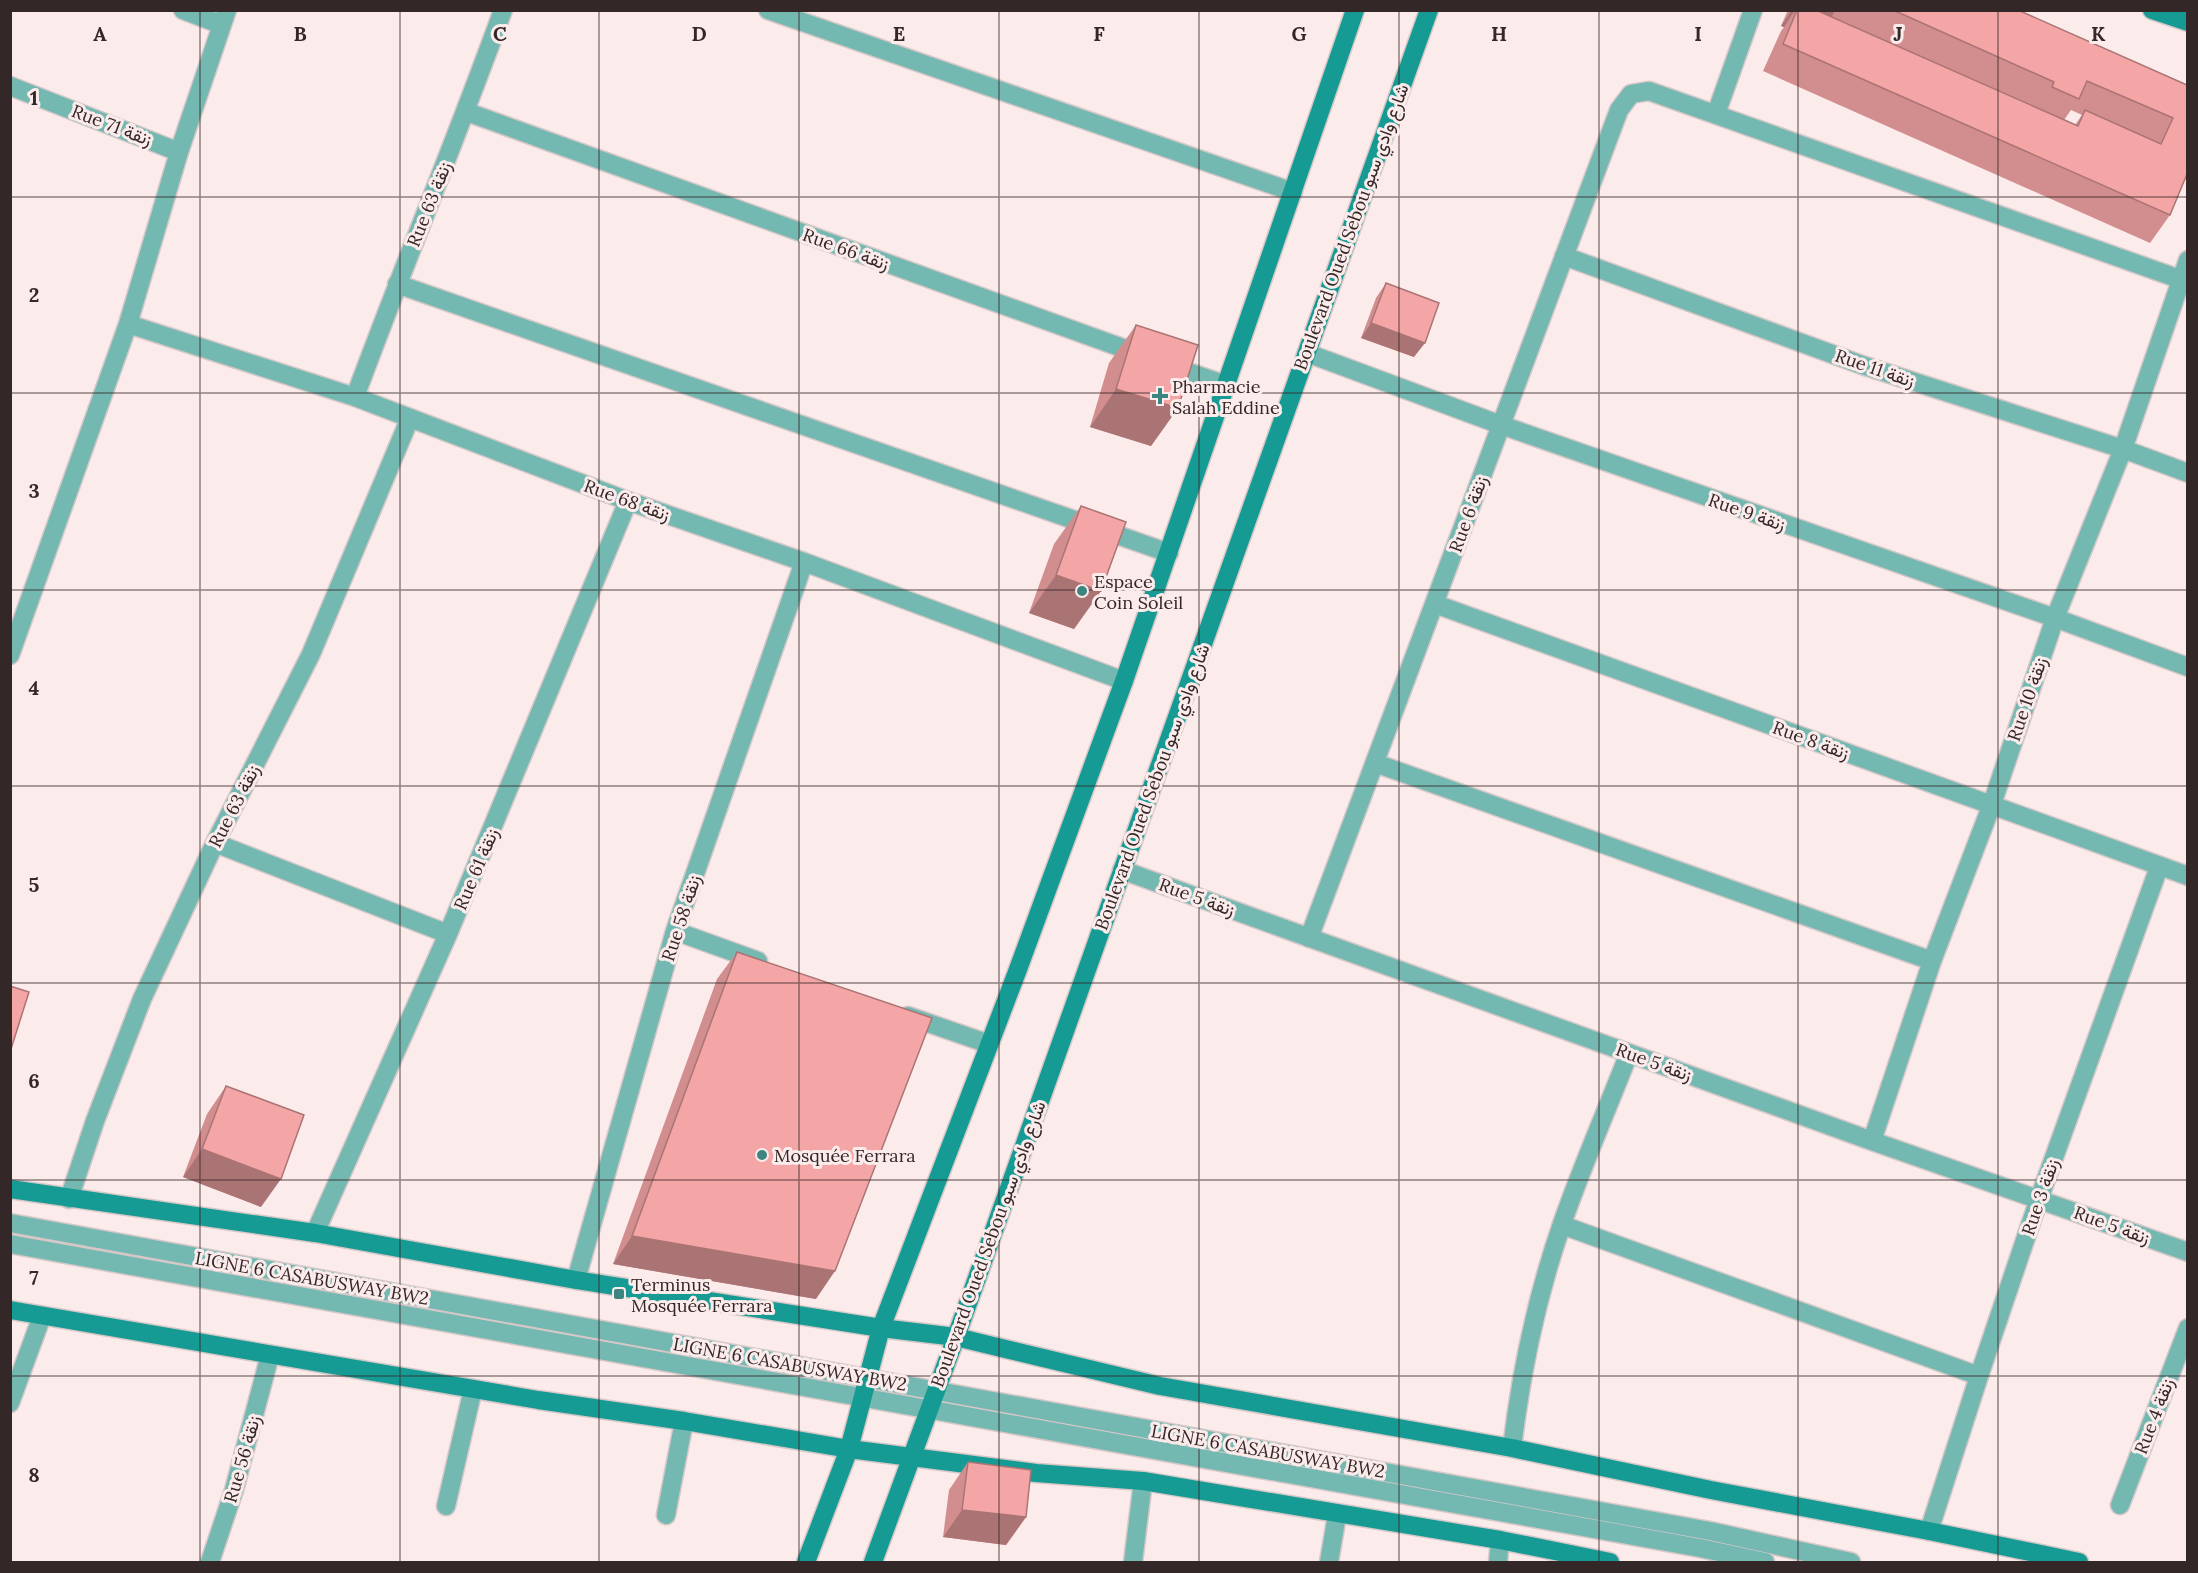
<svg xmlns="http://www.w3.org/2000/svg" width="2198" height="1573" viewBox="0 0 2198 1573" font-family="Lora,Vazirmatn,serif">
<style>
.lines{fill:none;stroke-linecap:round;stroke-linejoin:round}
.lane-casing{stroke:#d7c8c8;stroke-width:21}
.street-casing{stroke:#d7c8c8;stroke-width:21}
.secondary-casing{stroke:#d7c8c8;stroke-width:21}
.lane{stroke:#74b8b2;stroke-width:18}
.street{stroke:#74b8b2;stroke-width:18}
.secondary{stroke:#159b94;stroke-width:18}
.wall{fill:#d28e8e;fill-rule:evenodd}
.shaded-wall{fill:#ab7474}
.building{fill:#f4a5a5;stroke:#ab7474;stroke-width:1.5}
.grid{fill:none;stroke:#342727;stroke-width:1.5;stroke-opacity:0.55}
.poi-dot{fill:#3d8580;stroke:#fbebeb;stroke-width:2}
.labels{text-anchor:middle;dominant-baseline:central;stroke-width:6;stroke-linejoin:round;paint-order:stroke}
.street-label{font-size:18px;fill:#342727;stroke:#fbebeb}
.poi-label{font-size:18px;fill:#342727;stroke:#fbebeb;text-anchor:start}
.grid-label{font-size:20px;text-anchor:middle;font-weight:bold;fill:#342727;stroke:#fbebeb;stroke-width:6;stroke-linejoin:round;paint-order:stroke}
</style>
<rect width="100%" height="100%" fill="#fbebeb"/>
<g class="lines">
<defs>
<path id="lane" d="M 10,1223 L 1710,1531 L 1851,1562
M 10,1244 L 1700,1548 L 1765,1562
M 446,1506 L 473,1389
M 666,1515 L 684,1421
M 1133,1562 L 1143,1481"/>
<path id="street" d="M 183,10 L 222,25
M 768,10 L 1293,192
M 10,86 L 179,152
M 467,112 L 1142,355
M 1716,114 L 1753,10
M 1564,256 L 1862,365 L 2123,449 L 2188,473
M 397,284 L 1169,553
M 128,324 L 355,397 L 628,501 L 804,562 L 1124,681
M 1307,353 L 1501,425 L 2055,618 L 2188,667
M 1168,365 L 1226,385
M 355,397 C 403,267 456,140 503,10
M 1435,604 L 2188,876
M 10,655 L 128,324 L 179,152 L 227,10
M 1375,763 L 1932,961
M 215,843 L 448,934
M 1122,870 L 1872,1141 L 2188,1252
M 675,931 L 758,961
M 1309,938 L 1619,110 L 1631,94 L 1649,91 L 2188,282
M 908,1016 L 989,1044
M 1872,1141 L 1932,961 L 1992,804 L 2055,618 L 2123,449 L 2188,260
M 69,1199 L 95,1121 L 142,999 L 215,843 L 311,654 L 410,418
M 1562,1225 L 1979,1376
M 315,1233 L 448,934 L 628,501
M 576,1280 L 675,931 L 804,562
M 10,1403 L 42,1316
M 1512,1448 C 1521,1372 1537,1296 1562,1224 C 1582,1166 1607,1110 1629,1053
M 2120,1505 L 2188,1328
M 1929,1531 L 1979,1376 L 2039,1199 L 2159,867
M 210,1562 L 234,1490 L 270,1355
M 1329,1562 L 1337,1515
M 1498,1562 L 1500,1540"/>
<path id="secondary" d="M 2152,10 L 2188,22
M 10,1189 L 315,1233 L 576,1280 L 881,1328 L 956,1337 L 1160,1386 L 1512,1448 L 1711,1490 L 1929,1531 L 2079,1562
M 10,1310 L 538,1400 L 684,1421 L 849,1449 L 1036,1473 L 1143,1481 L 1500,1540 L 1610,1562
M 806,1562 L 849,1449 L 881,1328 L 1017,972 L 1124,681 L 1355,10
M 873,1562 L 956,1337 L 1429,10"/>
</defs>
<use href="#lane" class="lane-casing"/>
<use href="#street" class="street-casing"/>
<use href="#secondary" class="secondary-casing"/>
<use href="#lane" class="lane"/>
<use href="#street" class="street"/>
<use href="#secondary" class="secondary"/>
</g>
<path class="wall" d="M 1788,10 L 2018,10 L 2187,85 L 2170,215 L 2150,243 L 1763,71 L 1781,31 L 1784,27 L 1781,26 ZM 2071,110 L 2082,115 L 2075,125 L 2064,120 Z
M 1386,283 L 1414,357 L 1361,338 L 1376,298 Z
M 1136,325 L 1178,408 L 1151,446 L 1090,427 L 1109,363 Z
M 1081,506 L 1101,591 L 1074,629 L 1029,613 L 1054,544 Z
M 737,952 L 816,1299 L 613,1264 L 717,979 Z
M 226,1086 L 261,1207 L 183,1177 L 207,1114 Z
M 968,1462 L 1026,1517 L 1006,1545 L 943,1537 L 949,1490 Z"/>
<path class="shaded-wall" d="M 1792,10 L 1795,10 L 1784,27 L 1781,26 Z
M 1797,10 L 1829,10 L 1834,13 L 1814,40 Z
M 1371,323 L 1425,343 L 1414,357 L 1361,338 Z
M 1116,389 L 1178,408 L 1151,446 L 1090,427 Z
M 1056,575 L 1101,591 L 1074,629 L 1029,613 Z
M 202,1149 L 281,1179 L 261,1207 L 183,1177 Z
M 632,1236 L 835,1271 L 816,1299 L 613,1264 Z
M 962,1510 L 1026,1517 L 1006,1545 L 943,1537 Z"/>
<path class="building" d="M 1797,10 L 1816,10 L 2078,126 L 2085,110 L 2161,144 L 2173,118 L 2087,81 L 2079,99 L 2052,87 L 2054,82 L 1893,10 L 2018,10 L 2187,85 L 2187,174 L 2170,215 L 1783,44 Z
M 1386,283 L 1439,303 L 1425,343 L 1371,323 Z
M 1136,325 L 1198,345 L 1178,408 L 1116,389 Z
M 1081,506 L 1126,522 L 1101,591 L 1056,575 Z
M 737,952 L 932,1018 L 835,1271 L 632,1236 Z
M 10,986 L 29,992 L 11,1049 L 10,1049 Z
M 226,1086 L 304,1115 L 281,1179 L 202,1149 Z
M 968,1462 L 1031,1470 L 1026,1517 L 962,1510 Z"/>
<path class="grid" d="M 200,10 L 200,1562M 400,10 L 400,1562M 599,10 L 599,1562M 799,10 L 799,1562M 999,10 L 999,1562M 1199,10 L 1199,1562M 1399,10 L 1399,1562M 1599,10 L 1599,1562M 1798,10 L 1798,1562M 1998,10 L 1998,1562M 10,197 L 2188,197M 10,393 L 2188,393M 10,590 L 2188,590M 10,786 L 2188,786M 10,983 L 2188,983M 10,1180 L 2188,1180M 10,1376 L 2188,1376"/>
<g class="poi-dot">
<path d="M1157 387h6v6h6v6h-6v6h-6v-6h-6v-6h6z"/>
<circle cx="1082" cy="591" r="6"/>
<circle cx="762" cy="1155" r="6"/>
<rect x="613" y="1288" width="12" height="12" rx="3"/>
</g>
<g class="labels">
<g class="street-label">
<text transform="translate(112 125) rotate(21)">Rue 71 زنقة</text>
<text transform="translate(429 204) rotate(-68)">Rue 63 زنقة</text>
<text transform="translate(1351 227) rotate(-70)">Boulevard Oued Sebou شارع وادي سبو</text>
<text transform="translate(846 249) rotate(20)">Rue 66 زنقة</text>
<text transform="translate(1875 368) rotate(19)">Rue 11 زنقة</text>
<text transform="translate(627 500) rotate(20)">Rue 68 زنقة</text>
<text transform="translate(1747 512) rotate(19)">Rue 9 زنقة</text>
<text transform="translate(1468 514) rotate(-70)">Rue 6 زنقة</text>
<text transform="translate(2027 699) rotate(-71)">Rue 10 زنقة</text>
<text transform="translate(1811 740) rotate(20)">Rue 8 زنقة</text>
<text transform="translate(1152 787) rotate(-70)">Boulevard Oued Sebou شارع وادي سبو</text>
<text transform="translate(234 806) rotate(-63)">Rue 63 زنقة</text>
<text transform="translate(476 869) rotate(-67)">Rue 61 زنقة</text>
<text transform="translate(1197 897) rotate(20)">Rue 5 زنقة</text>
<text transform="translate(681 918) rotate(-72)">Rue 58 زنقة</text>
<text transform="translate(1654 1062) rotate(20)">Rue 5 زنقة</text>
<text transform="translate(2040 1197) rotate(-71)">Rue 3 زنقة</text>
<text transform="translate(2112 1225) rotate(20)">Rue 5 زنقة</text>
<text transform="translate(988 1244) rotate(-70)">Boulevard Oued Sebou شارع وادي سبو</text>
<text transform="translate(312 1278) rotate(10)">LIGNE 6 CASABUSWAY BW2</text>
<text transform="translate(790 1364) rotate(10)">LIGNE 6 CASABUSWAY BW2</text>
<text transform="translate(2154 1416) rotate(-69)">Rue 4 زنقة</text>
<text transform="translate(1268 1451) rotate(10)">LIGNE 6 CASABUSWAY BW2</text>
<text transform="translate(242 1459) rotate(-74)">Rue 56 زنقة</text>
</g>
<g class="poi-label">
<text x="1172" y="386">Pharmacie<tspan x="1172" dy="21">Salah Eddine</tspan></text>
<text x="1094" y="581">Espace<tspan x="1094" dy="21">Coin Soleil</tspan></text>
<text x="774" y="1155">Mosquée Ferrara</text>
<text x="631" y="1284">Terminus<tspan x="631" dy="21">Mosquée Ferrara</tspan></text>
</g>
</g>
<g class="grid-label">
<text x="100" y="41">A</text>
<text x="300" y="41">B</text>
<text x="500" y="41">C</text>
<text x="699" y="41">D</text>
<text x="899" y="41">E</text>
<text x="1099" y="41">F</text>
<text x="1299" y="41">G</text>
<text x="1499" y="41">H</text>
<text x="1698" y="41">I</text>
<text x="1898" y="41">J</text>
<text x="2098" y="41">K</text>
<text x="34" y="105">1</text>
<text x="34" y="302">2</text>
<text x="34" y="498">3</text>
<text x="34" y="695">4</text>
<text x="34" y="892">5</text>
<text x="34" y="1088">6</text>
<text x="34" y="1285">7</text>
<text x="34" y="1482">8</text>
</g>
<rect width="2198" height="1573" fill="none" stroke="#342727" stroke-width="24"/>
</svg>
